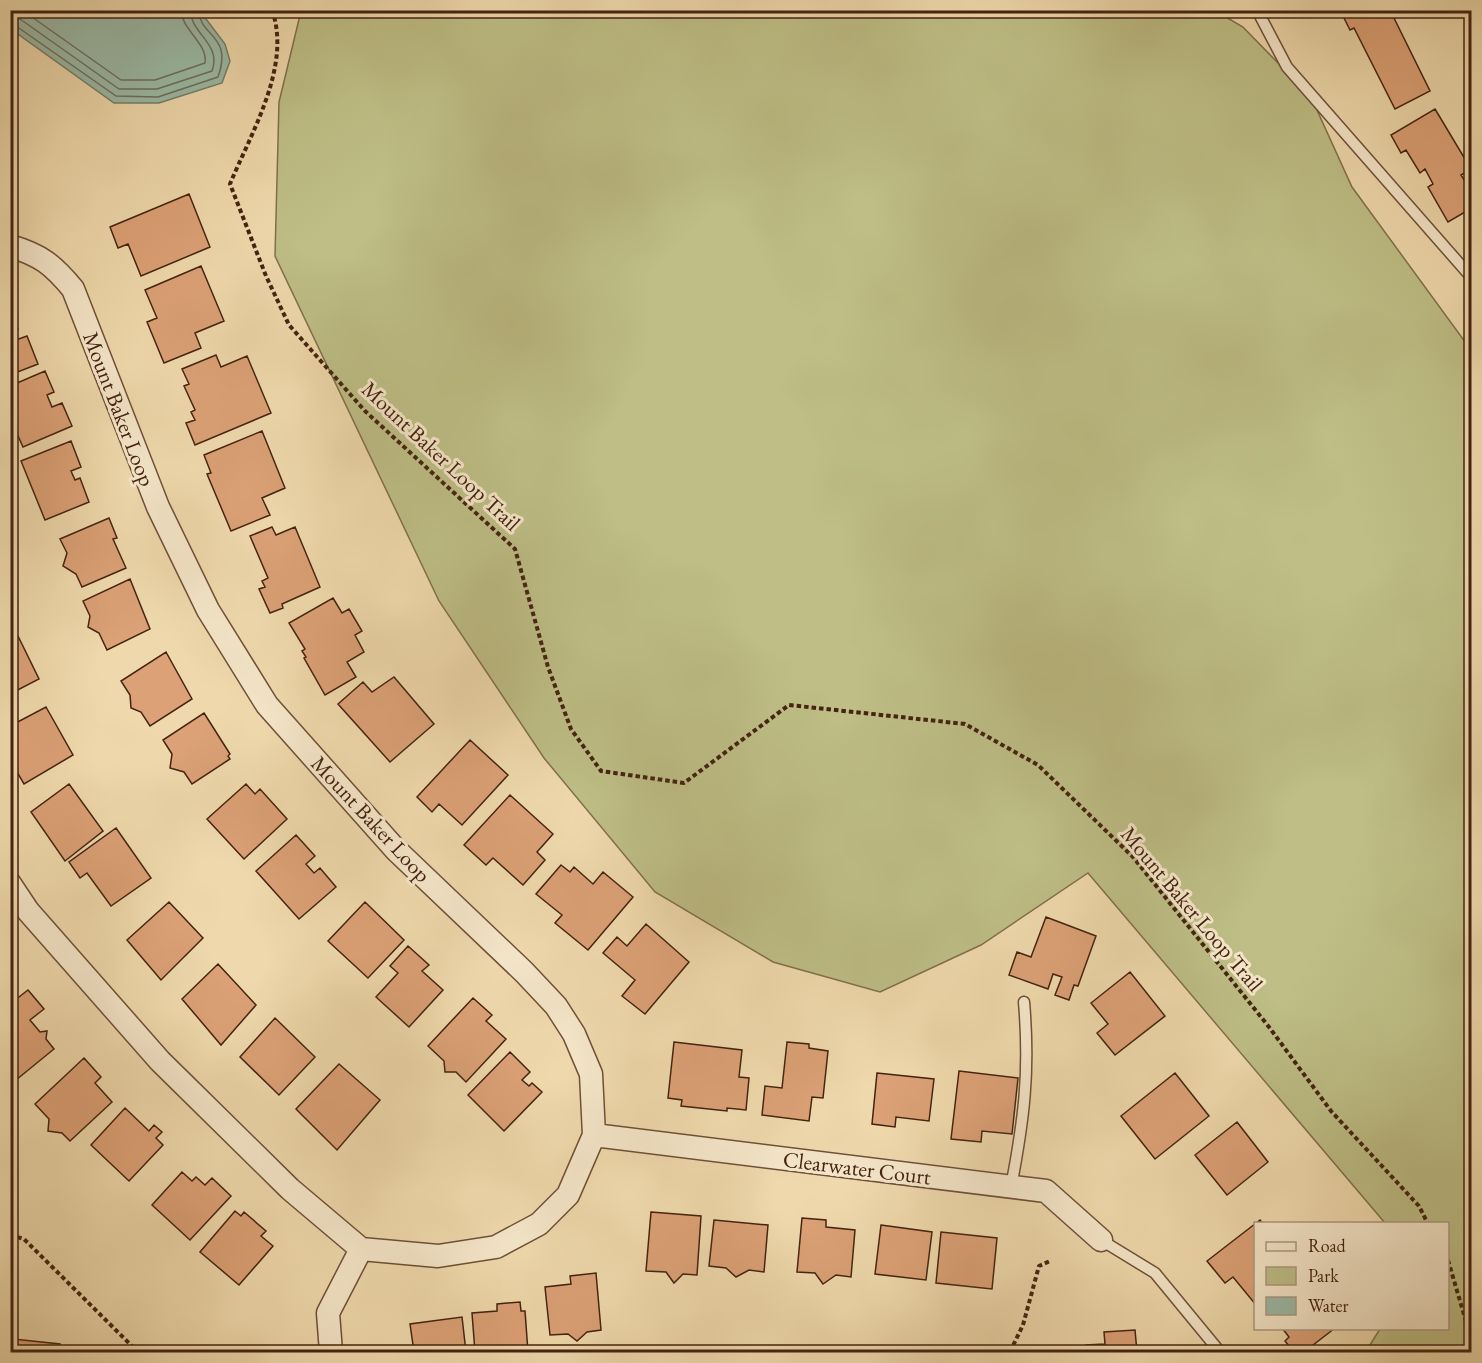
<svg xmlns="http://www.w3.org/2000/svg" width="1482" height="1363" viewBox="0 0 1482 1363" font-family="'EB Garamond',serif">
<style>
.green{fill:#bebe86;stroke:#81704c;stroke-width:1.5}
.water{fill:#9abaa7;stroke:#787e6b;stroke-width:1.5}
.lines{fill:none;stroke-linecap:round;stroke-linejoin:round}
.shore{stroke:#6f6e5c;stroke-width:1.5}
.building{fill:#dca176;stroke:#442311;stroke-width:1.5}
.service-casing{stroke:#6f5038;stroke-width:13}
.minor-casing{stroke:#6f5038;stroke-width:25}
.path{stroke:#442311;stroke-width:4;stroke-dasharray:4.5 3;stroke-linecap:butt}
.service{stroke:#f5e6c9;stroke-width:10}
.minor{stroke:#f5e6c9;stroke-width:22}
.labels{text-anchor:middle;dominant-baseline:central;stroke-width:6;stroke-linejoin:round;paint-order:stroke}
.street-label{font-size:22px;fill:#442311;stroke:#f5e6c9}
</style>
<rect width="100%" height="100%" fill="#efd9ac"/>
<filter id="stains"><feTurbulence type="fractalNoise" baseFrequency=".00333" numOctaves="4"/><feColorMatrix values="0 0 0 0 .2 0 0 0 0 .09 0 0 0 0 .02 0 0 0 .5 -.17"/></filter>
<radialGradient id="worn" r=".72"><stop offset=".6" stop-color="#630" stop-opacity="0"/><stop offset="1" stop-color="#630" stop-opacity=".3"/></radialGradient>
<path class="green" d="M 1214,10 L 1243,27 L 1311,97 L 1352,187 L 1471,350 L 1471,1352 L 1356,1352 L 1368,1348 L 1380,1329 L 1448,1328 L 1448,1224 L 1385,1223 L 1088,873 L 981,945 L 880,992 L 773,962 L 655,892 L 544,758 L 439,601 L 275,256 L 279,102 L 301,11 Z"/>
<path class="water" d="M 11,10 L 200,11 L 225,44 L 230,61 L 222,83 L 159,103 L 114,103 L 11,29 Z"/>
<g class="lines">
<path class="shore" d="M 22,10 L 121,80 L 155,80 L 205,63 C 208,43 182,31 181,10
M 10,17 L 20,19 L 119,89 L 157,89 L 212,71 C 222,44 191,34 190,10
M 10,25 L 16,26 L 116,96 L 158,97 L 218,77 C 233,35 201,38 198,10"/>
</g>
<path class="building" d="M 1340,10 L 1390,10 L 1430,91 L 1395,109 L 1354,28 L 1350,30 Z
M 1435,109 L 1471,169 L 1461,175 L 1472,192 L 1472,208 L 1448,222 L 1428,187 L 1433,184 L 1425,169 L 1420,173 L 1406,150 L 1401,153 L 1391,135 Z
M 189,194 L 210,247 L 141,276 L 128,244 L 118,248 L 110,227 Z
M 201,266 L 224,321 L 195,333 L 201,348 L 164,363 L 147,322 L 157,318 L 145,290 Z
M 10,310 L 18,329 L 13,331 L 16,340 L 27,336 L 38,364 L 10,375 Z
M 216,355 L 221,367 L 247,356 L 271,413 L 195,445 L 186,423 L 195,420 L 191,412 L 195,410 L 184,386 L 189,384 L 182,369 Z
M 45,371 L 54,392 L 47,395 L 52,407 L 62,403 L 72,426 L 23,447 L 10,418 L 10,386 Z
M 262,431 L 285,488 L 262,498 L 270,515 L 231,531 L 207,474 L 211,473 L 204,455 Z
M 71,441 L 81,467 L 71,471 L 75,480 L 80,478 L 89,502 L 45,520 L 21,461 Z
M 109,518 L 117,538 L 113,539 L 126,568 L 82,587 L 76,574 L 63,566 L 67,553 L 60,539 Z
M 272,527 L 276,535 L 295,527 L 320,587 L 282,604 L 283,608 L 270,613 L 259,589 L 265,587 L 262,581 L 268,578 L 250,536 Z
M 130,579 L 150,629 L 107,650 L 99,633 L 88,627 L 90,616 L 83,601 Z
M 333,598 L 342,613 L 349,609 L 362,631 L 355,635 L 364,652 L 347,662 L 356,677 L 325,695 L 304,658 L 306,657 L 302,651 L 305,649 L 289,623 Z
M 18,636 L 39,679 L 10,694 L 10,639 Z
M 166,652 L 192,699 L 150,726 L 141,712 L 131,708 L 130,695 L 121,681 Z
M 394,677 L 434,724 L 390,762 L 338,704 L 363,682 L 372,692 Z
M 46,707 L 73,755 L 24,784 L 10,760 L 10,726 Z
M 204,713 L 230,754 L 228,756 L 230,759 L 192,784 L 184,772 L 170,768 L 172,754 L 163,740 Z
M 470,740 L 508,775 L 462,825 L 439,804 L 432,812 L 417,797 Z
M 69,784 L 103,831 L 65,861 L 31,812 Z
M 246,784 L 255,794 L 260,789 L 287,819 L 244,859 L 207,819 Z
M 510,795 L 553,834 L 537,852 L 545,860 L 523,885 L 493,858 L 486,865 L 464,845 Z
M 116,828 L 151,878 L 111,906 L 87,873 L 80,878 L 69,862 Z
M 296,835 L 315,856 L 306,864 L 314,873 L 320,868 L 336,887 L 299,919 L 256,871 Z
M 561,865 L 570,872 L 574,867 L 593,884 L 603,872 L 633,897 L 588,950 L 555,923 L 562,915 L 536,894 Z
M 169,902 L 203,938 L 161,980 L 127,940 Z
M 365,902 L 404,940 L 368,978 L 328,941 Z
M 1046,917 L 1096,936 L 1078,986 L 1074,985 L 1069,1000 L 1055,995 L 1062,977 L 1053,974 L 1048,989 L 1009,975 L 1017,952 L 1031,957 Z
M 646,924 L 689,962 L 645,1014 L 622,996 L 635,980 L 603,953 L 617,937 L 627,946 Z
M 408,946 L 429,965 L 422,971 L 443,990 L 409,1027 L 376,997 L 398,973 L 390,966 Z
M 218,964 L 256,1005 L 221,1045 L 182,999 Z
M 1130,972 L 1165,1016 L 1115,1055 L 1097,1033 L 1108,1024 L 1091,1003 Z
M 28,990 L 44,1009 L 30,1020 L 40,1032 L 47,1031 L 46,1039 L 54,1049 L 16,1080 L 10,1073 L 10,1004 Z
M 473,998 L 492,1015 L 486,1021 L 506,1039 L 466,1082 L 456,1072 L 445,1072 L 444,1061 L 428,1046 Z
M 275,1018 L 315,1057 L 279,1095 L 240,1057 Z
M 674,1042 L 742,1050 L 739,1077 L 749,1078 L 746,1110 L 727,1108 L 727,1111 L 681,1106 L 682,1100 L 668,1098 Z
M 787,1042 L 809,1044 L 809,1048 L 828,1051 L 823,1098 L 812,1097 L 809,1121 L 762,1115 L 765,1086 L 782,1088 Z
M 510,1052 L 530,1072 L 522,1080 L 529,1086 L 532,1083 L 542,1092 L 504,1131 L 468,1095 Z
M 84,1058 L 101,1077 L 95,1083 L 112,1102 L 70,1141 L 62,1133 L 48,1131 L 49,1119 L 35,1104 Z
M 339,1064 L 380,1100 L 337,1150 L 296,1109 Z
M 959,1071 L 1018,1078 L 1012,1134 L 982,1131 L 981,1142 L 951,1139 Z
M 877,1073 L 934,1079 L 929,1121 L 896,1117 L 895,1127 L 872,1124 Z
M 1175,1073 L 1209,1116 L 1155,1159 L 1121,1116 Z
M 125,1108 L 149,1131 L 154,1125 L 162,1132 L 156,1138 L 163,1145 L 129,1181 L 91,1145 Z
M 1237,1122 L 1268,1162 L 1227,1195 L 1195,1155 Z
M 182,1172 L 192,1181 L 196,1177 L 205,1185 L 212,1178 L 231,1196 L 190,1240 L 152,1205 Z
M 235,1211 L 241,1216 L 244,1212 L 266,1231 L 261,1236 L 273,1246 L 239,1285 L 200,1252 Z
M 651,1212 L 701,1216 L 697,1275 L 683,1274 L 674,1283 L 666,1272 L 646,1271 Z
M 802,1218 L 826,1220 L 826,1227 L 855,1230 L 851,1277 L 836,1275 L 823,1284 L 815,1273 L 797,1272 Z
M 714,1220 L 768,1225 L 764,1272 L 749,1270 L 736,1277 L 726,1268 L 709,1266 Z
M 1260,1220 L 1263,1224 L 1256,1224 L 1256,1305 L 1233,1277 L 1225,1283 L 1207,1261 Z
M 881,1225 L 932,1232 L 926,1280 L 875,1274 Z
M 941,1232 L 997,1238 L 992,1289 L 936,1283 Z
M 596,1273 L 601,1330 L 587,1332 L 577,1341 L 568,1334 L 550,1335 L 545,1287 L 571,1284 L 570,1276 Z
M 520,1302 L 521,1311 L 525,1311 L 528,1352 L 475,1352 L 472,1313 L 497,1311 L 497,1304 Z
M 462,1317 L 466,1352 L 414,1352 L 410,1324 Z
M 1282,1328 L 1335,1328 L 1304,1352 L 1294,1352 L 1285,1341 L 1289,1337 Z
M 1135,1330 L 1137,1352 L 1087,1352 L 1086,1345 L 1105,1344 L 1104,1332 Z
M 13,1339 L 60,1344 L 59,1352 L 12,1352 Z"/>
<g class="lines">
<defs>
<path id="service" d="M 1257,10 L 1287,67 L 1472,278
M 1011,1187 C 1024,1119 1030,1072 1024,1002
M 1101,1240 L 1155,1273 L 1220,1352"/>
<path id="minor" d="M 10,246 C 41,255 53,265 73,289 L 158,507 L 208,610 L 267,705 L 396,850 L 524,972 L 556,1006 L 574,1034 L 591,1074 L 594,1135 L 568,1195 L 539,1224 L 496,1247 L 438,1256 L 361,1249 L 290,1189 L 160,1061 L 28,911 L 10,884
M 594,1135 L 1046,1191 L 1101,1240
M 331,1352 L 328,1313 L 361,1249"/>
</defs>
<use href="#service" class="service-casing"/>
<use href="#minor" class="minor-casing"/>
<path class="path" d="M 272,10 C 292,66 251,133 230,184 L 266,276 L 289,325 L 365,411 L 515,549 L 548,667 L 571,729 L 601,771 L 684,783 L 789,705 L 965,724 L 1038,765 L 1133,857 L 1269,1027 L 1331,1111 L 1419,1206 L 1428,1224
M 10,1235 L 24,1239 L 138,1352
M 1448,1260 L 1472,1342
M 1010,1352 L 1023,1325 L 1039,1266 L 1050,1261"/>
<use href="#service" class="service"/>
<use href="#minor" class="minor"/>
</g>
<g class="labels">
<g class="street-label">
<text transform="translate(119 409) rotate(69)">Mount Baker Loop</text>
<text transform="translate(441 456) rotate(43)">Mount Baker Loop Trail</text>
<text transform="translate(371 819) rotate(47)">Mount Baker Loop</text>
<text transform="translate(1192 909) rotate(50)">Mount Baker Loop Trail</text>
<text transform="translate(857 1168) rotate(7)">Clearwater Court</text>
</g>
</g>
<rect width="1482" height="1363" fill="none" stroke="#efd9ac" stroke-width="36"/>
<rect x="12" y="12" width="1458" height="1339" fill="none" stroke="#442311" stroke-width="3"/>
<rect x="18" y="18" width="1446" height="1327" fill="none" stroke="#442311" stroke-width="1.5"/>
<rect x="1254" y="1222" width="195" height="108" fill="#f5e6c9" stroke="#ae987f" stroke-width="1.5"/>
<rect x="1266" y="1242" width="30" height="9" fill="#f5e6c9" stroke="#ae987f" stroke-width="1.5"/>
<text x="1308" y="1252" font-size="18" fill="#442311">Road</text>
<rect x="1266" y="1267" width="30" height="18" fill="#bebe86" stroke="#ae987f" stroke-width="1.5"/>
<text x="1308" y="1282" font-size="18" fill="#442311">Park</text>
<rect x="1266" y="1297" width="30" height="18" fill="#9abaa7" stroke="#ae987f" stroke-width="1.5"/>
<text x="1308" y="1312" font-size="18" fill="#442311">Water</text>
<rect width="100%" height="100%" filter="url(#stains)"/>
<rect width="100%" height="100%" fill="url(#worn)"/>
</svg>
